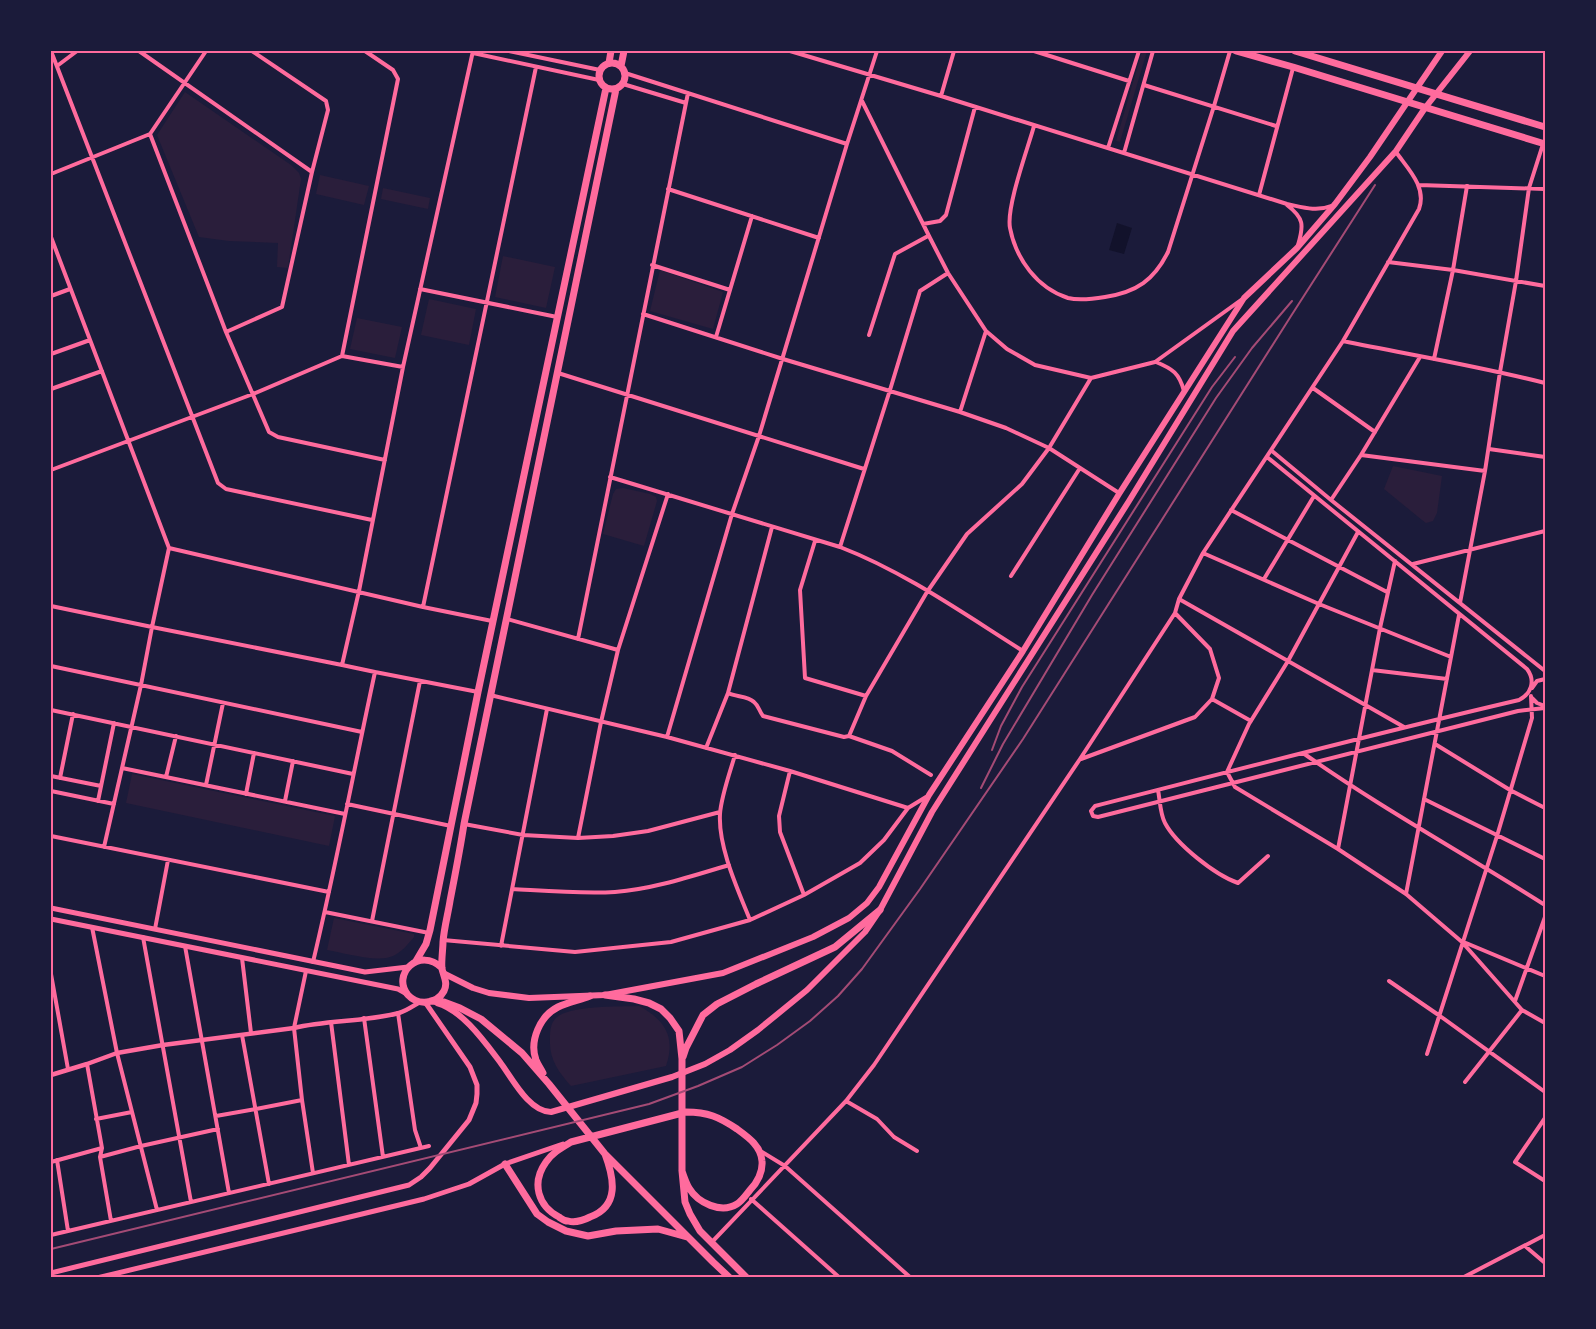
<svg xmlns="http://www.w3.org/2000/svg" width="1596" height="1329" viewBox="0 0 1596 1329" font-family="Karla,sans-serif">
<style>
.green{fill:#2a1e3b}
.water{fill:#12122b}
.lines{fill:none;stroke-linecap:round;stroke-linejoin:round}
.minor{stroke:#ff6b9d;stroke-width:4}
.tertiary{stroke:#ff6b9d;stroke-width:4.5}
.secondary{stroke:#ff6b9d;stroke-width:5}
.primary{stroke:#ff6b9d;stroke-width:6}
.trunk{stroke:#ff6b9d;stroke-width:7}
.rail{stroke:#a44b75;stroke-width:2}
.neatline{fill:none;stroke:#ff6b9d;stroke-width:2}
</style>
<rect width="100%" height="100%" fill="#1b1b3a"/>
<path class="green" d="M 1142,51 L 1147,51 L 1120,142 L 1116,141 Z
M 185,92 L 291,165 L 299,173 L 301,179 L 288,268 L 277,267 L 278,243 L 229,241 L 199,237 L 157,135 Z
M 320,175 L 369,186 L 364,205 L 316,194 Z
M 383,188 L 430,198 L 428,209 L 381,199 Z
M 503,256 L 555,267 L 546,308 L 495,297 Z
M 660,270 L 723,292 L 713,329 L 650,311 Z
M 429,299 L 476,309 L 469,345 L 421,335 Z
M 357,318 L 402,327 L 395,358 L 350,349 Z
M 1393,466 L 1442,476 L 1437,513 L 1433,521 L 1426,523 L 1422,520 L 1384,489 Z
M 623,488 L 650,494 L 656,497 L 657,501 L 644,546 L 603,534 L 613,494 L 616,489 Z
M 132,774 L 335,816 L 329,846 L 126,803 Z
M 334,918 L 414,934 L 414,937 C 408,944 402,952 393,956 C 377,963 345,953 327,950 Z
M 639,1006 C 665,1020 676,1037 666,1066 L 571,1086 C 559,1073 549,1059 550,1040 C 550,1032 550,1024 556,1018 C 569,1005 619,1007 639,1006 Z"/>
<path class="water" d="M 1117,223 L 1132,228 L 1124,254 L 1109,250 Z"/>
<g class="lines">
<path class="minor" d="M 51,51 L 218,483 L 226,489 L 372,520
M 139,51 L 312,172
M 509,51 L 600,70
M 790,51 L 941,96 L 1287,204 C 1302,207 1316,212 1331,206
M 877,51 L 847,144 L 759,436 L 732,514 L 667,737 L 790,771 L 908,808
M 1034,51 L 1129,81
M 473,53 L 599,80
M 57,66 L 77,51
M 625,73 L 847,144
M 623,84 L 686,103
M 1144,85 L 1276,126
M 941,96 L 954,51
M 862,101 L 929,236 L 948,273 L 986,331 L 1007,349 L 1035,365 L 1091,378 L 1155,362 L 1241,300
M 1034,126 C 1028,148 1006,207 1010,228 C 1016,259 1037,288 1068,298 C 1080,301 1093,299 1105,297 C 1137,292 1154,280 1168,252 L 1214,106 L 1230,51
M 150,134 L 226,332 L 269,432 L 278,437 L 385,460
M 1108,148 L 1139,51
M 1124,153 L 1153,51
M 51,174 L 150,134 L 206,51
M 1419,185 L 1545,189
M 668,189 L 819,238
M 1259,195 L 1293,68
M 1287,205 C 1304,218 1304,225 1298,245
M 923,224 L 940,221 L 946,215 L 975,107
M 51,237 L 169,548
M 1388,262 L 1453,270 L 1545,286
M 652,265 L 730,290
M 420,289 L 557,317
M 51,296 L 70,289
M 643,314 L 783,359 L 960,412 L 1006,428 L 1049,448 L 1119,493
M 226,332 L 282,307 L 312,172 L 328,110 L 326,101 L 252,51
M 869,335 L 895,254 L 928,236
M 716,337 L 752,216
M 1343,341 C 1411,355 1478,366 1545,383
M 51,354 L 90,340
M 342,356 L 403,367
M 1434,359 L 1453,270 L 1467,186
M 1156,362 C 1173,369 1179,373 1184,391
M 558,373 L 864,469
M 1313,388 L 1375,432
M 51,389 L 102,371
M 960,412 L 986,331
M 1489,449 L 1545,457
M 1272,451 L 1331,500 L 1545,671
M 1361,455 L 1485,471
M 1267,457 L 1527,669 C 1536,681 1531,694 1519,700 C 1377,733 1236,770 1095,806 L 1091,811 L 1093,816 L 1098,817 L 1518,711 L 1545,708
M 51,470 L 253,394 L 342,356 L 398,79 L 393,70 L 365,51
M 610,477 L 840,547 C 905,572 964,614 1023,651
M 1331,500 L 1361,455 L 1420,357
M 1231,510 L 1387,592
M 772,527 L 728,693 C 736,697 748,696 754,702 C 759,706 759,711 763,716 L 844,737 L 849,736 L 866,696
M 1358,532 L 1288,661 L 1249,724 L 1227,772 L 1235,787 L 1338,849 L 1380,628 L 1395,561
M 815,541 L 800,590 L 805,678 L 866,696 L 927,592 L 967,534 L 1022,484 L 1049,448 L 1091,378
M 840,547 L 890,390 L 920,291 L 948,273
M 1203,553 L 1319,604 L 1451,657
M 1413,564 L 1545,531
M 1011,576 L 1080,468
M 1264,579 L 1314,496
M 1179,599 L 1404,727
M 1460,603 L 1485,471 L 1500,372 L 1516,281 L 1529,188 L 1543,144
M 51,606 L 152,627 L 141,685 L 104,847
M 423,607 L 536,67
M 578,639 L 688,93
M 618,650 L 668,494
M 342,665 L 152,627 L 169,548 L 423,607 L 492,621
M 51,666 L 362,732
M 1372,670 L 1447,679
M 375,672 L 478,692
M 1532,688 L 1537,681 L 1545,679
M 490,695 L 667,737
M 1532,698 L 1537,703 L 1545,706
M 1212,699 L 1251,721
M 51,710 L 353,774
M 849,736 L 892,751 L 931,775
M 1435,744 L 1510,790 L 1545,808
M 706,748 L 728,693
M 1303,753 C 1381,808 1465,854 1545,905
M 735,755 C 730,772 721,797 720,814 C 718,847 738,890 750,920
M 1081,759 L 1195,717 L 1212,699 L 1219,678 L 1210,649 L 1175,613
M 122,768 L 345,814
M 790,771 L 779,816 L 780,832 L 804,895
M 51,776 L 101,786
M 166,777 L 176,736
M 60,778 L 73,714
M 206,785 L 223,703
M 1158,790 C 1160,800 1160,814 1165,823 C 1176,844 1215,875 1238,883 L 1268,856
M 51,791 L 114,804
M 246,794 L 254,753
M 1424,799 L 1545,859
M 98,801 L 114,723
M 285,801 L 293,761
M 347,804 L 451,826
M 464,824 L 523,835 L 578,838 L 601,722 L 618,650 L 507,619
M 51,836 L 329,892
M 578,838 L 613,836 L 648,831 L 720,812
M 1338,849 L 1406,894 L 1462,942 L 1522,1010 L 1545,1023
M 512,889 C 547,891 581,894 615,892 C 654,889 692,876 729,865
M 1406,894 L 1459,615
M 325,912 L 429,933
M 372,921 L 420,681
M 92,927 L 117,1053 L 157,1210
M 155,929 L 168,860
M 143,937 L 191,1202
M 443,940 L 575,952 L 671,942 L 750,920 L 804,895 L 860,863 L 884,840 L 908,808 L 926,797
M 1466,943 L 1545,976
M 185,946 L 229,1193
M 501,946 L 547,709
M 242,958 L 251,1033
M 313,962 C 336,866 354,769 375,672 L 342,665 L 359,591 L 403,367 L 473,51
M 306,971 L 294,1028 L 302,1100 L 313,1173
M 51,974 L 68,1069
M 1389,981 L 1440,1016 L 1545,1092
M 1515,1001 L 1545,917
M 398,1013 L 415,1130 L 421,1148
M 364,1018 L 383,1157
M 331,1022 L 349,1165
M 242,1035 L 269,1184
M 1427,1054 L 1497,836 L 1532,718 L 1531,696
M 87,1064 L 102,1148 L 100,1157 L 111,1221
M 1465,1082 L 1522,1010
M 846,1101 L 877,1119 L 894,1137 L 917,1151
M 216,1116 L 256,1109 L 302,1100
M 1545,1118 L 1515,1162 L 1545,1181
M 96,1119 L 132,1112
M 762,1152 L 785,1166 L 911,1278
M 100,1157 L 141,1146 L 218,1129
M 57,1160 L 68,1231
M 51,1162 L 102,1148
M 751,1199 L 840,1278
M 51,1235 L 429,1146
M 712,1242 L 846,1101 L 874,1065 L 1080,759 L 1175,613 L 1179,599 L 1203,553 L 1343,341 L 1419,209 C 1427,187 1408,169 1396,152
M 1525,1246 L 1545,1263
M 1462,1278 L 1545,1235"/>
<path class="tertiary" d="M 51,1075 L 87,1064 L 117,1053 L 163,1045 L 294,1028 C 328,1020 365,1022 399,1013 C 406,1011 413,1006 420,1002"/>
<path class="secondary" d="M 51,908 L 365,972 L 408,967
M 51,919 L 398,989 L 407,994
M 51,1273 L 409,1185 L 421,1177 L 430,1168 L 469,1120 L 476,1103 L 477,1094 L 477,1085 L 470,1067 L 425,1002
M 97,1278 L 424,1199 L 469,1184 L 505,1164 L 563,1144"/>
<path class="primary" d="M 445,974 L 473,988 L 489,993 L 529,998 L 605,995 L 723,973 L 813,937 L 849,918 L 867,903 L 879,887 L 929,795 L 1023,651 L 1119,494 L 1244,298 L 1297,248 L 1335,204 L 1370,157 L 1442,51
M 437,1003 C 462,1010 484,1041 500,1062 C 512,1078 529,1112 551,1112 L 672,1077 L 705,1064 L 730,1050 L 758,1030 L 807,990 L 865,932 L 880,910 L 932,812 L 1129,501 L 1233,331 L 1396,151 L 1425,108 L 1470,51"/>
<path class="trunk" d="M 1236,51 L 1293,67 L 1545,144
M 1295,51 L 1545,127
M599 76a13 13 0 1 1 26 0a13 13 0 1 1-26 0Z
M 609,63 L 611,51
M 621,66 L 624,51
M 416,961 L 426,944 L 430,930 L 478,692 L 606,88
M 442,968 C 419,946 391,975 408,995 C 418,1006 437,1004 444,991 C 448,983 444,977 442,969 C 441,962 443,949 443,942 C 444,928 448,914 450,901 C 455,875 460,850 464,824 L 616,89
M 605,995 L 634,999 L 649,1003 L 661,1009 L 670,1018 L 679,1031 L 682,1059 L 682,1171 L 685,1202 L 690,1214 L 700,1231 L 747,1278
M 431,1001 L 444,1002 L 460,1008 L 481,1019 L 522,1053 L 549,1084 L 605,1154 L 713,1262 L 730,1278
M 683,1057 L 686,1048 L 703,1015 L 717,1004 L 756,984 L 835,947 L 880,910
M 543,1073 C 541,1069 538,1065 536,1060 C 529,1041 540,1016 558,1007 C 568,1002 580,1000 590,996
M 605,1154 C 614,1178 620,1206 590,1217 C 584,1220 575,1223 568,1221 C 564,1221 562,1219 559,1217 C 538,1206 531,1183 546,1162 C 552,1153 561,1148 571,1142 L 686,1112 C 708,1112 719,1117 737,1129 C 748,1137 761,1146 762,1161 C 763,1172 757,1183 750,1190 C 746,1195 742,1201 737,1204 C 721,1214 698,1203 689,1188 C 686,1183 684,1177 682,1171
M 505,1164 L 537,1214 L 548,1222 L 566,1231 L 588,1236 L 616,1231 L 658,1229 L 687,1237"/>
<path class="rail" d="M 992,750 L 1001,726 L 1022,687 L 1212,387 L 1235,357
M 981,788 L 1003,744 L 1092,595 L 1216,398 L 1252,348 L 1292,301
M 51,1249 L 649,1104 L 698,1086 L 742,1067 L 777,1045 L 810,1021 L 838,996 L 862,969 L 920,889 L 1023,739 L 1291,316 L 1375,185"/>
</g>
<rect width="1596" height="1329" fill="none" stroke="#1b1b3a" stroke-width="105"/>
<rect x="52" y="52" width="1492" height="1224" class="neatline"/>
</svg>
